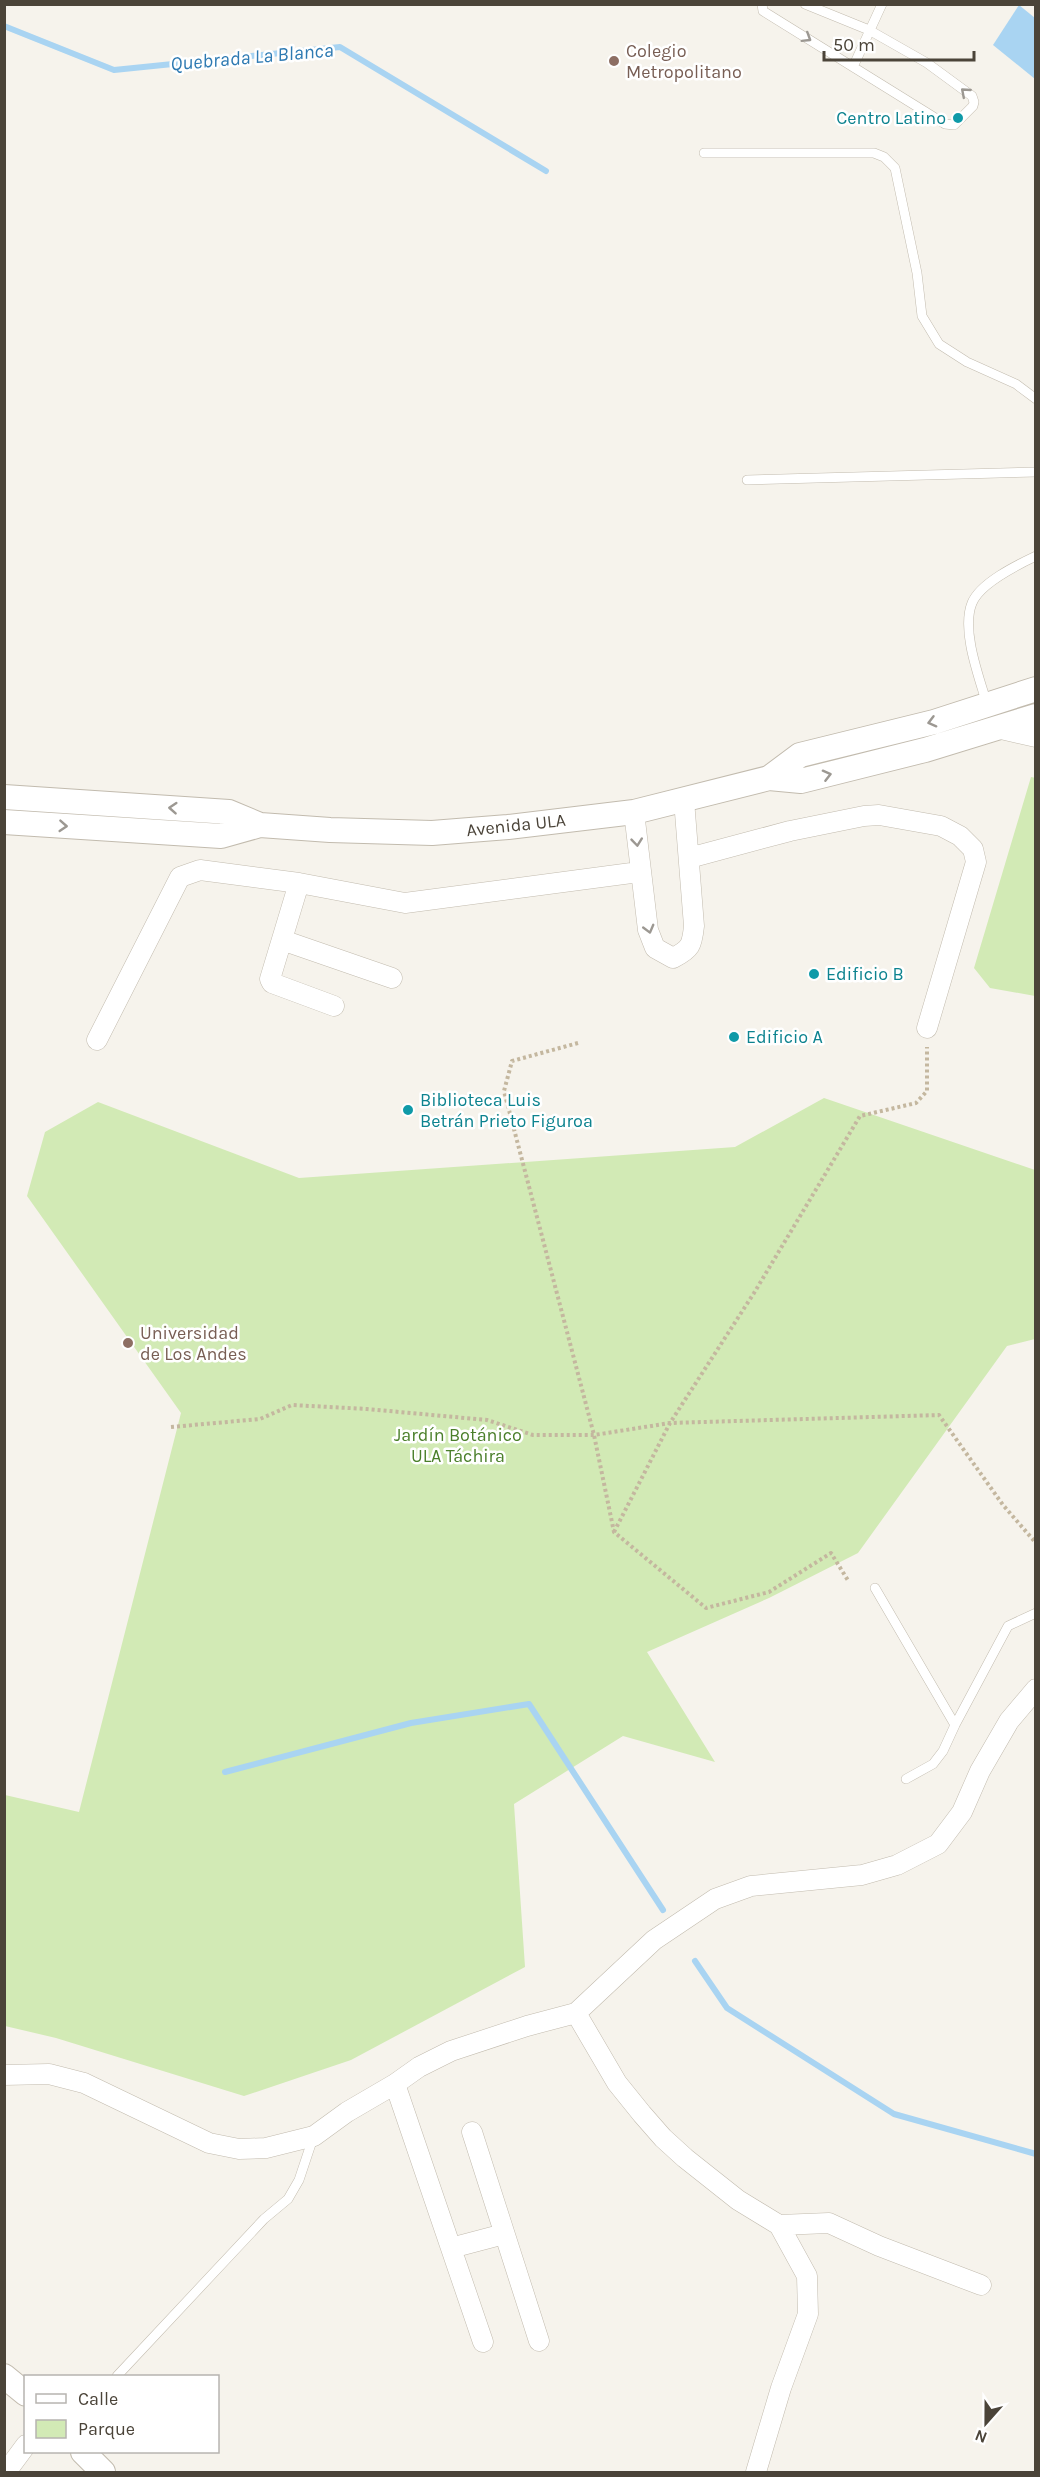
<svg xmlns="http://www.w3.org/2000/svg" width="1040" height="2477" viewBox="0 0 1040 2477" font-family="Karla,sans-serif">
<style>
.green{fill:#d2eab5}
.water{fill:#a9d4f2}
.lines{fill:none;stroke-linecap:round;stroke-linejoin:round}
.stream{stroke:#a9d4f2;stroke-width:6}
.service-casing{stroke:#c2bbae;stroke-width:10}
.minor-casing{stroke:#c2bbae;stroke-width:21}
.tertiary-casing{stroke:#c2bbae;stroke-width:26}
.path{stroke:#c4b79f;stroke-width:4;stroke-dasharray:3 3;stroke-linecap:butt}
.service{stroke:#fff;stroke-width:9}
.minor{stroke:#fff;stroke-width:20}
.tertiary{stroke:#fff;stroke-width:24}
.oneway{stroke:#9c9892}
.education-dot{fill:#8d6e63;stroke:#fff;stroke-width:2}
.culture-dot{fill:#0f9aa8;stroke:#fff;stroke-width:2}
.labels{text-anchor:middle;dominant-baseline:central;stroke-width:5;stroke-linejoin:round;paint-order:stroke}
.education-label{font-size:18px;fill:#785e54;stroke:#fff;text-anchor:start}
.culture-label{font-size:18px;fill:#0d838f;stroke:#fff;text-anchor:start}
.street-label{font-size:18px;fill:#4b4439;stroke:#fff}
.park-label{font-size:18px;fill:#4a7f2a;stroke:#fff}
.water-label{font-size:20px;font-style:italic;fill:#2e7ab2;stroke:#fff}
</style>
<rect width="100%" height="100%" fill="#f6f3ec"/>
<path class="green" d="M 1031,777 L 1036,778 L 1035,996 L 990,988 L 974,968 Z
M 824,1098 L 1035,1170 L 1035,1339 L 1007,1346 L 858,1553 L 769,1598 L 647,1652 L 715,1762 L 623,1736 L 514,1804 L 525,1967 L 351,2060 L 244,2096 L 56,2038 L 5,2026 L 5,1795 L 79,1812 L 181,1413 L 27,1196 L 45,1132 L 98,1102 L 299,1178 L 735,1147 Z"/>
<path class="water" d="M 1019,5 L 1035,18 L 1035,79 L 993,45 Z"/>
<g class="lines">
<path class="stream" d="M 4,26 L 114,70 L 340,47 L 546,171
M 225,1772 L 411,1723 L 529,1704 L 663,1910
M 695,1961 L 727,2008 L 894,2114 L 1036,2154"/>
<defs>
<path id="service" d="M 762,4 L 763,11 L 945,124 L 954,125 L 973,106 L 974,102 L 972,96 L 927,63 L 869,30 L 805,4
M 853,67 L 882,4
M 704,153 L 874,153 L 884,157 L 895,168 L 917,273 L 922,316 L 939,344 L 967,362 L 1016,384 L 1036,399
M 747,480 L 1036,472
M 987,704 C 979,677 961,630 972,603 C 980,583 1017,565 1036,556
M 875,1588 L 955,1725 L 1008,1626 L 1036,1613
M 906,1779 L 933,1764 L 943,1751 L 955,1725
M 117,2376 L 264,2219 L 288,2199 L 299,2180 L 313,2138"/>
<path id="minor" d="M 1001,729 L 1036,737
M 634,812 L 648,930 L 655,948 L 673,958 C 691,949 692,945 694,926 L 684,800
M 689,858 L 790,831 L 864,816 L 879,815 L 941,826 L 960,836 L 973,849 L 976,862 L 927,1028
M 299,883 L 270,979 L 272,983 L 334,1006
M 282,940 L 392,978
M 97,1040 L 180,877 L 200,870 L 299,883 L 405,903 L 639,872
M 576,2013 L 617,2083 L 642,2114 L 663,2138 L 685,2158 L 738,2200 L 779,2225 L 807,2276 L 808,2314 L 781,2388 L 756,2472
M 4,2075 L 49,2074 L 84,2083 L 209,2143 L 239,2149 L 266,2148 L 314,2136 L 347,2112 L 395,2084 L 419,2067 L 451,2051 L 527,2026 L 576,2013 L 654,1940 L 715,1899 L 751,1886 L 862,1875 L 897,1865 L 938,1844 L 962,1812 L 980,1771 L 1009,1721 L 1036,1689
M 395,2084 L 483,2342
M 472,2132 L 539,2341
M 779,2225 L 829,2223 L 879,2246 L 981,2285
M 451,2248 L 504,2234
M 6,2472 L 26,2445"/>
<path id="tertiary" d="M 769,778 L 800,755 L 934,722 L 1036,689
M 4,797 L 229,812 L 260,825 L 330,830 L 432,833 L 508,827 L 634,812 L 769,778 L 801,781 L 925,750 L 1036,716
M 4,822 L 221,836 L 260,825
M 4,2376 L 26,2394
M 83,2452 L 103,2472"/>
</defs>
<use href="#service" class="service-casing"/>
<use href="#minor" class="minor-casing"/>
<use href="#tertiary" class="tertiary-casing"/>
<path class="path" d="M 578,1043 L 512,1061 L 504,1091 L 594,1435 L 614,1532 L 706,1608 L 769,1592 L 831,1553 L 849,1582
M 171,1427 L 260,1419 L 292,1405 L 367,1409 L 487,1420 L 533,1435 L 594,1435 L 670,1423 L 939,1415 L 1003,1505 L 1036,1543
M 614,1532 L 670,1423 L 754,1293 L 860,1116 L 916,1103 L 927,1091 L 927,1047"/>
<use href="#service" class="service"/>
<use href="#minor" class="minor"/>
<use href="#tertiary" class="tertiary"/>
</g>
<defs><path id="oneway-chevron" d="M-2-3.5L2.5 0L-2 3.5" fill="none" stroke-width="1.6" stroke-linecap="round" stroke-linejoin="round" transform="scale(1.5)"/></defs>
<g class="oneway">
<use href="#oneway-chevron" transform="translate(807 38) rotate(32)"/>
<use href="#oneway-chevron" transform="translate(965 92) rotate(-139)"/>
<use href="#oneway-chevron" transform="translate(932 722) rotate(165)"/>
<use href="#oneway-chevron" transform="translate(827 775) rotate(-14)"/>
<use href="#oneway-chevron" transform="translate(173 808) rotate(-176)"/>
<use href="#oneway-chevron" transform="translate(63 826) rotate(4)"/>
<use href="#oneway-chevron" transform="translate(637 842) rotate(84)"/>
<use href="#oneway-chevron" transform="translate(649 929) rotate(75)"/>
</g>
<g class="education-dot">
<circle cx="614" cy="61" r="6"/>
<circle cx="128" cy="1343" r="6"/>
</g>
<g class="culture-dot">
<circle cx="958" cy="118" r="6"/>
<circle cx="814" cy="974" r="6"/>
<circle cx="734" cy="1037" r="6"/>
<circle cx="408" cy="1110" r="6"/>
</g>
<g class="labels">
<g class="education-label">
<text x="626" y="51">Colegio<tspan x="626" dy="21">Metropolitano</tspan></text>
<text x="140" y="1333">Universidad<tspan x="140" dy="21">de Los Andes</tspan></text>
</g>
<g class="culture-label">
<text x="946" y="118" text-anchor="end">Centro Latino</text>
<text x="826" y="974">Edificio B</text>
<text x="746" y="1037">Edificio A</text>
<text x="420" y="1100">Biblioteca Luis<tspan x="420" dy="21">Betrán Prieto Figuroa</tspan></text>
</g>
<g class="street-label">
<text transform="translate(516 825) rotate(-6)">Avenida ULA</text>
</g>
<g class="park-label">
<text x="458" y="1435">Jardín Botánico<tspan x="458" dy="21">ULA Táchira</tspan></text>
</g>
<g class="water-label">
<text transform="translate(252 57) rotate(-5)">Quebrada La Blanca</text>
</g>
</g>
<rect width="1040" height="2477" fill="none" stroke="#4b4439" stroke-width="12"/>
<rect x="24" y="2375" width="195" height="78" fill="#ffffff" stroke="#b7b4b0" stroke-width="1.5"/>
<rect x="36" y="2394" width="30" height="9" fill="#ffffff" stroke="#b7b4b0" stroke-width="1.5"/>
<text x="78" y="2405" font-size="18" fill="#4b4439">Calle</text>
<rect x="36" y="2420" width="30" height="18" fill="#d2eab5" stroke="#b7b4b0" stroke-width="1.5"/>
<text x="78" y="2435" font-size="18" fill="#4b4439">Parque</text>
<g transform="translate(986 2423) rotate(201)" stroke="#ffffff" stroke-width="4.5" paint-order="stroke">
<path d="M0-4.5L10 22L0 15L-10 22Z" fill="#4b4439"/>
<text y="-9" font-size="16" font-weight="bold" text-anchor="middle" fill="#4b4439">N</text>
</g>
<path d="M824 51v9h150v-9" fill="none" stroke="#4b4439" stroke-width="3"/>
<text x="833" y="51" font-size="18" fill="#4b4439" stroke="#ffffff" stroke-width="4.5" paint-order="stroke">50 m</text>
</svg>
